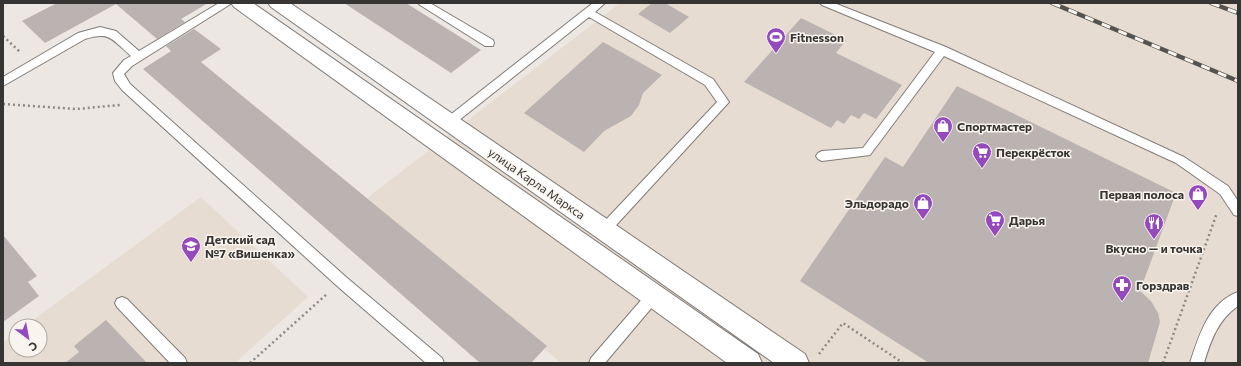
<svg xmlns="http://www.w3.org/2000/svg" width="1241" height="366" viewBox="0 0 1241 366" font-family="Commissioner,sans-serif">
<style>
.built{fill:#e7dcd1}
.building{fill:#bbb3b1}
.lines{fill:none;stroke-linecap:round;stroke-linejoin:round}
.lane-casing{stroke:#807b77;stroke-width:2}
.secondary-casing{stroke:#807b77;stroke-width:2}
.path{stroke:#8c8986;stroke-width:2.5;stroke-dasharray:2 3;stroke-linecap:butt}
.lane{fill:#fff;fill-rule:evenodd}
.secondary{fill:#fff;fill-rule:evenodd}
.rail-casing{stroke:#555350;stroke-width:4.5}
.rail{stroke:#faf4ef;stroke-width:3;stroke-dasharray:9;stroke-linecap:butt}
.labels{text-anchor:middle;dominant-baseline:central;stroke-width:3;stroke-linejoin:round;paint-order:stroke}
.poi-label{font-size:12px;font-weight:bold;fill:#373533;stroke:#faf4ef;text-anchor:start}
.street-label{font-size:12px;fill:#373533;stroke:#faf4ef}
</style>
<rect width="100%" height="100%" fill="#ece7e2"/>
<path class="built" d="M 620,3 L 1238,3 L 1238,363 L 561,363 L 367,198 Z
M 201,197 L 308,297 L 235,363 L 3,363 L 3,342 L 16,333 L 16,350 L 40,350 L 40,326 L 25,326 Z"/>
<path class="building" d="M 57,3 L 208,3 L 181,19 L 185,22 L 157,39 L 116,4 L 45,43 L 22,21 Z
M 344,3 L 406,3 L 481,50 L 451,73 Z
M 652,3 L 665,3 L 689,17 L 670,33 L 638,14 Z
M 801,18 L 846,40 L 836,53 L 902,85 L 876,119 L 864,113 L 859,119 L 851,115 L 844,124 L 837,120 L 831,128 L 744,82 Z
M 194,29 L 221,49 L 201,62 L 547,346 L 531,363 L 480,363 L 143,69 L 171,51 L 166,46 Z
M 603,42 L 662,75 L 643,93 L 639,105 L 631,116 L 604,131 L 584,152 L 524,113 Z
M 957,86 L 1176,193 L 1140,291 L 1151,301 L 1158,313 L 1160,322 L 1148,363 L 929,363 L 800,281 L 885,157 L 903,167 Z
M 3,235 L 37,276 L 28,282 L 39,296 L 3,322 Z
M 106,320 L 147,363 L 65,363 L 79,352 L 74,346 Z"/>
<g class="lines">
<defs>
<path id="lane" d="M 219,3 L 231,3 L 229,5 L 132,66 L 124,74 L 130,84 L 346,277 L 442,358 L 444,363 L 426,363 L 336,285 L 122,90 L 115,81 L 113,73 L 124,60 L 131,56 C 112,40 111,31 85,39 L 3,86 L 3,77 L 78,33 L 100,27 L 116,31 L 139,51 Z
M 418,3 L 430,3 L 493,40 L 494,43 L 493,46 L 485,46 L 420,5 Z
M 593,3 L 605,3 L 595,12 L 713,79 L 729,102 L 608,234 L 604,235 L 600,234 L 598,230 L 600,226 L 717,102 L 705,85 L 589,17 L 453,125 L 449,126 L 445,125 L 443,122 L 445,119 Z
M 820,3 L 834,3 L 946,47 L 1184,157 L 1228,186 L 1238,201 L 1238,216 L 1234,215 L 1220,194 L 1176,163 L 944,56 L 870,155 L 822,161 L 818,159 L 816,156 L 818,153 L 822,151 L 863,148 L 935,52 L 822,5 Z
M 654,289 L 659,291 L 661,295 L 659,299 L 605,363 L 589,363 L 591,358 L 649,291 Z
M 1238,292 L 1238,306 C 1218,320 1211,340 1204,363 L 1190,363 C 1199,336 1208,303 1238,292 Z
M 122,297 L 127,299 L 185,358 L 187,363 L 170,363 L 117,307 L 115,303 L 117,299 Z"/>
<path id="secondary" d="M 231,3 L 253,3 L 758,354 L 762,363 L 727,363 L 234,7 Z
M 268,3 L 290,3 L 805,354 L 809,363 L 774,363 L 271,7 Z"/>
</defs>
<use href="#lane" class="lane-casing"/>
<use href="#secondary" class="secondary-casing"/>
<path class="path" d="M 3,36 L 20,52
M 3,104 L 76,109 L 120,105
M 819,354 L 843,323 L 903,363
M 250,363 L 327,294
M 1163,363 L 1217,213"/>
<use href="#lane" class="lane"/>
<use href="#secondary" class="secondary"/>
<defs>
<path id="rail" d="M 1052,3 L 1238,81
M 1211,3 L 1238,13"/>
</defs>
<use href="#rail" class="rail-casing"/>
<use href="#rail" class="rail"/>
</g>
<defs>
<symbol id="stadium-pin" viewBox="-11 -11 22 30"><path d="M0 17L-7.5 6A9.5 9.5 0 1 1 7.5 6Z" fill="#944abc" stroke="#faf4ef"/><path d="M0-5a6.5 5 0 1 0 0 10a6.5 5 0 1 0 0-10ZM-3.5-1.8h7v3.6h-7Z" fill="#fff"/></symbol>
<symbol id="shop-pin" viewBox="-11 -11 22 30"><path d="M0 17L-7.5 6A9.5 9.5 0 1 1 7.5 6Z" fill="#944abc" stroke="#faf4ef"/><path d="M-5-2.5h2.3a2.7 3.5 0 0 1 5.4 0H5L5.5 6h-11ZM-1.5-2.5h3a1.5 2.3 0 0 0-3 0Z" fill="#fff"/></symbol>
<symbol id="supermarket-pin" viewBox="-11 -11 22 30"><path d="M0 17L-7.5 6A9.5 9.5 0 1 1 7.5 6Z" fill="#944abc" stroke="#faf4ef"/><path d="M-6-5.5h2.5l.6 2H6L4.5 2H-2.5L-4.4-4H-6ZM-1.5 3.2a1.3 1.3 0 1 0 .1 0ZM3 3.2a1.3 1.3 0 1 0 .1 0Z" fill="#fff"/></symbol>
<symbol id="restaurant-pin" viewBox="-11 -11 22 30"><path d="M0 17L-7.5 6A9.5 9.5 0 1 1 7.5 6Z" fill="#944abc" stroke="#faf4ef"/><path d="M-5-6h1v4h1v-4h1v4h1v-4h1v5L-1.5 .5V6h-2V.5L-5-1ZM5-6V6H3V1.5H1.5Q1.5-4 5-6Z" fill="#fff"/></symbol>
<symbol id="school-pin" viewBox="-11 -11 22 30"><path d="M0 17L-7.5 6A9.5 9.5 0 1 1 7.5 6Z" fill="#944abc" stroke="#faf4ef"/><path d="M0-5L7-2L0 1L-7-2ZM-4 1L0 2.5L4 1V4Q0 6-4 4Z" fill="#fff"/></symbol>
<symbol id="pharmacy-pin" viewBox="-11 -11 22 30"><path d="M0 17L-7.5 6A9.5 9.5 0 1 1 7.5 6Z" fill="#944abc" stroke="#faf4ef"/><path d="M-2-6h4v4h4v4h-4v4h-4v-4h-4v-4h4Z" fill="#fff"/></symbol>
</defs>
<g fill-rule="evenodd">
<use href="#stadium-pin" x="765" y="26" width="22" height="30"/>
<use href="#shop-pin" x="932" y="115" width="22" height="30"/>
<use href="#supermarket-pin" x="971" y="141" width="22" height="30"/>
<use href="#shop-pin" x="1187" y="183" width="22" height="30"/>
<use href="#shop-pin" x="912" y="192" width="22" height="30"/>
<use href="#supermarket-pin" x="984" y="209" width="22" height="30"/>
<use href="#restaurant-pin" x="1143" y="212" width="22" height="30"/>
<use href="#school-pin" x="180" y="235" width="22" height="30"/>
<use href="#pharmacy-pin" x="1111" y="274" width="22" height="30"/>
</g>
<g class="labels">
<g class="poi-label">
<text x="790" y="37">Fitnesson</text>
<text x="957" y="126">Спортмастер</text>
<text x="996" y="152">Перекрёсток</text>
<text x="1184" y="194" text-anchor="end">Первая полоса</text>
<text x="909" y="203" text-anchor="end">Эльдорадо</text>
<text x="1009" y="220">Дарья</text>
<text x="205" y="239">Детский сад<tspan x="205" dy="14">№7 «Вишенка»</tspan></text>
<text x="1154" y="248" text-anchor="middle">Вкусно — и точка</text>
<text x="1136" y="285">Горздрав</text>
</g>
<g class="street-label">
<text transform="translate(537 183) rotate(35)">улица Карла Маркса</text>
</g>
</g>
<rect width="1241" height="366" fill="none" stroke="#373533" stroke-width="8"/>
<g transform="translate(28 338) rotate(148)"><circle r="19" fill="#faf4ef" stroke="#aca8a4"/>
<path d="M0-3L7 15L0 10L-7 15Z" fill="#944abc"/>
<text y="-6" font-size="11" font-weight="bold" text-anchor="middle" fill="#373533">С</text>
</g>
</svg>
